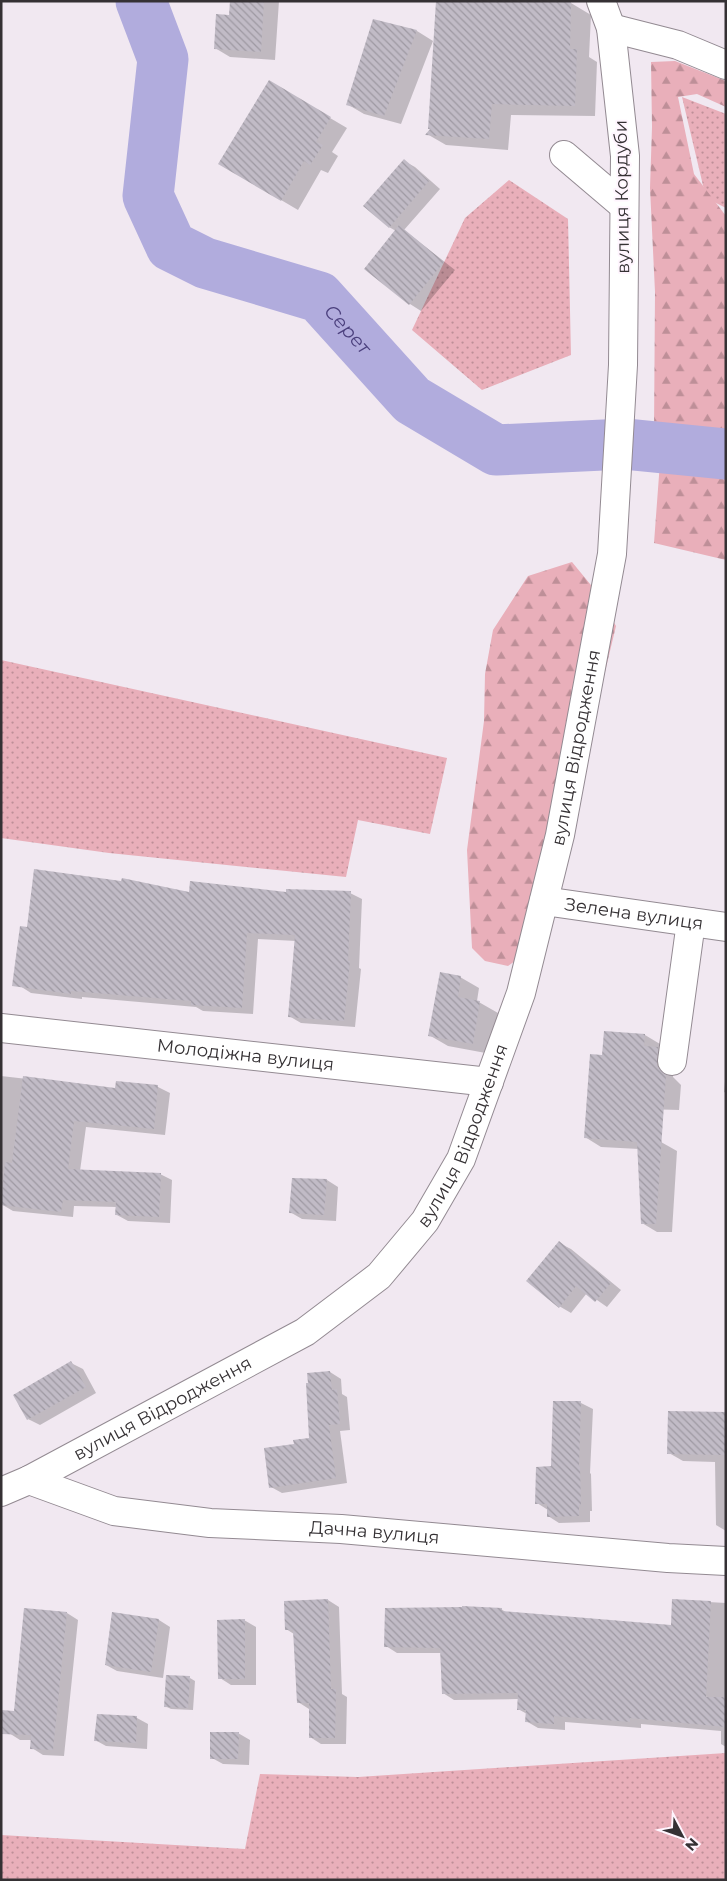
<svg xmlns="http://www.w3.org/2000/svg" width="727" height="1881" viewBox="0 0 727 1881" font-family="Montserrat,sans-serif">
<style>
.green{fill:url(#green-dots)}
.forest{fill:url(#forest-firs)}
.shadow{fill:#0003}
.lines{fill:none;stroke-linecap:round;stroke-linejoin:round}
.river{stroke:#b1acdd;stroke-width:51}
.building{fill:url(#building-back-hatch)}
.minor-casing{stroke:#938a92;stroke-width:30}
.minor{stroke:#fff;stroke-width:28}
.labels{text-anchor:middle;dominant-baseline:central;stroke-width:4;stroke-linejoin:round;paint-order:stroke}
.street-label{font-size:18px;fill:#353134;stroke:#fff5fe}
.water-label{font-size:19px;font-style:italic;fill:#4c417e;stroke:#fff5fe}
</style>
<defs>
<pattern id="green-dots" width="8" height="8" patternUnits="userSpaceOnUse" patternTransform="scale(1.25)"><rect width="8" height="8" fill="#e9afba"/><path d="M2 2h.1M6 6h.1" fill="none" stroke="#be8f98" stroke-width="1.8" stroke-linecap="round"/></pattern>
<pattern id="forest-firs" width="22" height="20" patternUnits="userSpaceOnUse" patternTransform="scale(1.25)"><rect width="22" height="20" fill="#e9afba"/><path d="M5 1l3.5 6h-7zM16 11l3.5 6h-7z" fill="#be8f98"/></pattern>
<pattern id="building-back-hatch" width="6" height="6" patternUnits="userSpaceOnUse" patternTransform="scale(1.25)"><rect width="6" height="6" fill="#c1bbc6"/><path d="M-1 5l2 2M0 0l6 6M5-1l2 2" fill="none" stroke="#9e99a2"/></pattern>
</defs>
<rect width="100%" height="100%" fill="#f1e8f1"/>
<path class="green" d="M 682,97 L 726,114 L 726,208 L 706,198 Z
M 509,180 L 568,219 L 571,355 L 482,390 L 412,330 L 465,218 Z
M 1,660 L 447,758 L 430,834 L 358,820 L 346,877 L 109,853 L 1,838 Z
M 726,1753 L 726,1880 L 1,1880 L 1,1835 L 245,1849 L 260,1774 L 358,1777 Z"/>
<path class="forest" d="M 675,61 L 726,81 L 726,107 L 697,94 L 678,97 L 694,174 L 726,216 L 726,438 L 690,439 L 654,432 L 655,292 L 650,188 L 652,127 L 651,62 Z
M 682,459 L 718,459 L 726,462 L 726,560 L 654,543 L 660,462 Z
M 572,562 L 595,590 L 616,626 L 540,943 L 508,966 L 485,961 L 472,948 L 467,850 L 484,721 L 485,674 L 493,630 L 528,576 Z"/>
<path class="shadow" d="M 231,1 L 279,1 L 275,60 L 230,57 L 215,48 L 230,16 Z
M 437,1 L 571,3 L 591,15 L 589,57 L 597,62 L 595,116 L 511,115 L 508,150 L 446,145 L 427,134 L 431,129 Z
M 374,21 L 417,31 L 433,41 L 401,124 L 364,114 L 347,104 Z
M 269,82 L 347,128 L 332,152 L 338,156 L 328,173 L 321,170 L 298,210 L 220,164 Z
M 404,161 L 415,167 L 440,189 L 404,230 L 455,270 L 421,311 L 410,304 L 366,269 L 396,231 L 389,227 Z
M 190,893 L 350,893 L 362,899 L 359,968 L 361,969 L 355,1027 L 301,1023 L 289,1016 L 296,941 L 258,939 L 253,1014 L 203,1011 L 196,1007 L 82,997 L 82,999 L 31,993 L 20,986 Z
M 460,977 L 479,988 L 477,1001 L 498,1013 L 491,1054 L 448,1046 L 429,1035 Z
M 645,1035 L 660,1044 L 660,1050 L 673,1058 L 673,1077 L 681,1085 L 679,1110 L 645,1109 L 661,1142 L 677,1151 L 672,1232 L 657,1232 L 642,1223 L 639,1149 L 601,1147 L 585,1137 L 603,1057 Z
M 726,1071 L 726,1093 L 724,1092 Z
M 1,1076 L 116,1089 L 117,1083 L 158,1087 L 170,1093 L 165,1135 L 86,1127 L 80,1171 L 160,1174 L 172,1180 L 170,1223 L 128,1221 L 117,1215 L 117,1207 L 74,1206 L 73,1217 L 13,1211 L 1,1204 Z
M 293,1179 L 327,1180 L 338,1187 L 336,1221 L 302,1219 L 290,1212 Z
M 559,1243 L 571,1249 L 621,1290 L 607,1307 L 587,1293 L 571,1313 L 559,1306 Z
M 71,1363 L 83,1369 L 96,1393 L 40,1425 L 28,1419 Z
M 330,1372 L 341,1379 L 342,1394 L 347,1397 L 350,1430 L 340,1431 L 347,1483 L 282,1493 L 271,1487 L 295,1445 L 311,1439 Z
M 554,1402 L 581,1403 L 593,1409 L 590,1473 L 591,1474 L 592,1511 L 590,1511 L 590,1522 L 559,1523 L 548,1516 L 548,1510 L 537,1503 L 552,1468 Z
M 726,1413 L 726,1531 L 716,1525 L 715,1462 L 683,1461 L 669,1453 Z
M 328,1600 L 339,1607 L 342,1694 L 347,1697 L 346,1744 L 321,1744 L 310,1737 L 309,1709 L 298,1702 L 294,1634 L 286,1629 Z
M 673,1600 L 726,1603 L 726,1747 L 721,1744 L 721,1731 L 641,1724 L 641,1728 L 565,1722 L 565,1730 L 538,1728 L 526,1721 L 527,1714 L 518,1709 L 519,1699 L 454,1700 L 443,1693 L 442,1653 L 397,1653 L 386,1646 L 501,1609 L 507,1613 L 672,1627 Z
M 67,1613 L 78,1620 L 64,1756 L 43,1755 L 32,1748 L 32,1740 L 20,1740 L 9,1733 L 15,1712 Z
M 113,1613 L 159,1620 L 170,1627 L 163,1678 L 117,1671 L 106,1665 Z
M 244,1620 L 256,1627 L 256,1685 L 231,1685 L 220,1678 Z
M 190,1678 L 195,1681 L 193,1710 L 171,1709 L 165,1706 Z
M 137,1718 L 148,1724 L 147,1749 L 106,1746 L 95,1740 Z
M 238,1733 L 250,1740 L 249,1765 L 223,1764 L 212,1758 Z"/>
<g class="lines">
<path class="river" id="s1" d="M 141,1 L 163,59 L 148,196 L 171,246 L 205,263 L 319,297 L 412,400 L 496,450 L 625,444 L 726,454"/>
</g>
<path class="building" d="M 230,1 L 264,1 L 261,52 L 214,49 L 216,14 L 229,15 Z
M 436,1 L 571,2 L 570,49 L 577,49 L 575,106 L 492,104 L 489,139 L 425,135 L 430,129 L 428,129 Z
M 373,19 L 417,30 L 384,116 L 346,105 Z
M 269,80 L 331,117 L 316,142 L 323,145 L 310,165 L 304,161 L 281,201 L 218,164 Z
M 404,159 L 429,181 L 389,228 L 363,206 Z
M 399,225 L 444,262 L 409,305 L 364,269 Z
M 34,869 L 121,881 L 122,878 L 189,892 L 190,881 L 286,892 L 286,889 L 351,891 L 348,961 L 350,961 L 344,1021 L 288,1017 L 295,935 L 247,933 L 242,1008 L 191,1005 L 191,1001 L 71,991 L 71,994 L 12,986 L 20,926 L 27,927 Z
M 440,972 L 461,976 L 458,997 L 480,1001 L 473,1044 L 428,1036 Z
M 604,1031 L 645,1034 L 644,1046 L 658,1047 L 657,1066 L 666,1075 L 656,1224 L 641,1224 L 637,1142 L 584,1138 L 590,1054 L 602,1055 Z
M 23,1076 L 115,1088 L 116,1081 L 158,1085 L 154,1129 L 74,1121 L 68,1169 L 161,1173 L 159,1217 L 115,1215 L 116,1202 L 63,1200 L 61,1212 L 1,1205 L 5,1162 L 12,1163 Z
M 292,1178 L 327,1179 L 324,1215 L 289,1213 Z
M 559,1241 L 611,1283 L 595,1302 L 576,1286 L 559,1308 L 526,1281 Z
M 71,1361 L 86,1387 L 27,1420 L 13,1395 Z
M 330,1371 L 332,1390 L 337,1389 L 340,1424 L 329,1425 L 336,1478 L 269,1488 L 264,1448 L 294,1444 L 293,1440 L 309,1438 L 306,1383 L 308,1383 L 307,1373 Z
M 553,1401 L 581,1401 L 579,1466 L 580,1466 L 581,1505 L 579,1505 L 579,1516 L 547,1517 L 547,1504 L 535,1504 L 536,1467 L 551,1466 Z
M 668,1411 L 726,1412 L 726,1455 L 667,1454 Z
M 328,1599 L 331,1689 L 336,1689 L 335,1738 L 309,1738 L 309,1703 L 297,1703 L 293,1630 L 285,1630 L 284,1601 Z
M 672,1599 L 711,1601 L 706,1697 L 726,1697 L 726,1727 L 630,1718 L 630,1722 L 554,1716 L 554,1724 L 525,1722 L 526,1710 L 517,1710 L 518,1693 L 442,1694 L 440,1648 L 384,1647 L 385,1608 L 462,1607 L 462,1606 L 502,1608 L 502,1611 L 671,1625 Z
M 24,1608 L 67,1612 L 53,1750 L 30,1749 L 31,1735 L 1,1734 L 1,1710 L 14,1711 Z
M 112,1612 L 159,1619 L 151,1672 L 105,1665 Z
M 245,1619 L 245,1679 L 218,1679 L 217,1620 Z
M 166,1675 L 190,1676 L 188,1708 L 164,1707 Z
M 97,1714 L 137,1716 L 136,1743 L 94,1741 Z
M 210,1732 L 239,1732 L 238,1759 L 210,1759 Z"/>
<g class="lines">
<defs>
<g id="minor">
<path d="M 611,28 L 678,45 L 726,65"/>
<path d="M 564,155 L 624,206"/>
<path id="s2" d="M 544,901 L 726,927"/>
<path id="s3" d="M 1,1028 L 489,1082"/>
<path d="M 672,1061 L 691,922"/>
<path id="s4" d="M 29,1480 L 114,1511 L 210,1523 L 341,1529 L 668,1558 L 726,1561"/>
<path id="s5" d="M 1,1492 L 29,1480 L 305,1332 L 379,1276 L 425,1221 L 461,1159 L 521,993 L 560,835 L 612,554 L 623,365 L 625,156 L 611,28 L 601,1"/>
</g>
</defs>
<use href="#minor" class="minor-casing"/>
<use href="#minor" class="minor"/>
</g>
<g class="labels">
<g class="street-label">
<text transform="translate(622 197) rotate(-91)">вулиця Кордуби</text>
<text stroke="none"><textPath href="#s5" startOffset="1008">вулиця Відродження</textPath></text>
<text stroke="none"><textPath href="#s2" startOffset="91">Зелена вулиця</textPath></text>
<text stroke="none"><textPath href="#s3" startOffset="246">Молодіжна вулиця</textPath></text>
<text stroke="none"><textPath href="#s5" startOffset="602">вулиця Відродження</textPath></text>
<text stroke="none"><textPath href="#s5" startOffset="182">вулиця Відродження</textPath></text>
<text stroke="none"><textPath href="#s4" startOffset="352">Дачна вулиця</textPath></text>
</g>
<g class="water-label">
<text stroke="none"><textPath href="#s1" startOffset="455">Серет</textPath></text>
</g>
</g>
<rect width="727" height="1881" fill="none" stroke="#353134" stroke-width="5"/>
<g transform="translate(682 1836) rotate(131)" stroke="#fff5fe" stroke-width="4" paint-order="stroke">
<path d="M0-4L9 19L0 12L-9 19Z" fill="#353134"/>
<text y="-8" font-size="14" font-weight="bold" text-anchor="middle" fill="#353134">N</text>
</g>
</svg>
